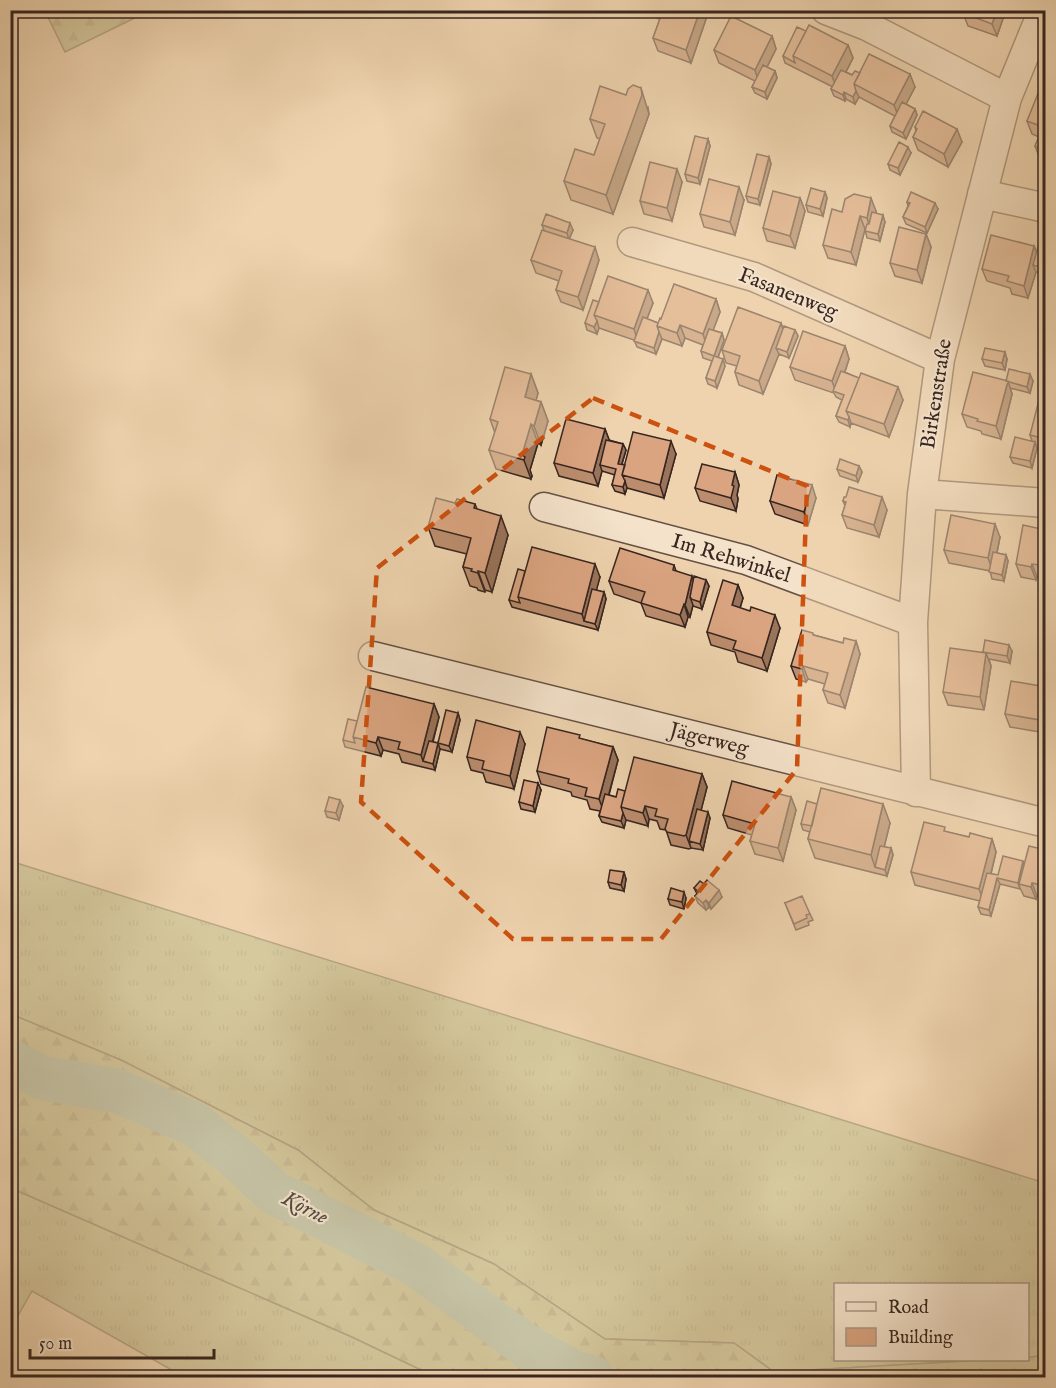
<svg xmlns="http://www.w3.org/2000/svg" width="1056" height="1388" viewBox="0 0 1056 1388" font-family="'IM FELL English',serif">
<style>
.grass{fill:url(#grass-tufts);stroke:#787156;stroke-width:1.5}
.forest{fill:url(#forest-firs);stroke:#787156;stroke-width:1.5}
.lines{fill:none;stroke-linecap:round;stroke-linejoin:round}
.river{stroke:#9bb9a4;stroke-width:44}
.minor-casing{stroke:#655144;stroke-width:31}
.minor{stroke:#f4e2ca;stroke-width:28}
.wall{fill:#bb8d6e;stroke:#372620;stroke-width:1.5}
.shaded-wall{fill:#99735a;stroke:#372620;stroke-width:1.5}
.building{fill:#daa480;stroke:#372620;stroke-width:1.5}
.marked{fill:none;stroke:#cd510f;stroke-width:4.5;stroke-dasharray:12 8;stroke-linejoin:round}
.labels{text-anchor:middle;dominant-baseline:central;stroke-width:4.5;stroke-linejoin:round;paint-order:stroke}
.street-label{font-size:21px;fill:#372620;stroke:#f4e2ca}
.water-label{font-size:22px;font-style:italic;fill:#504b41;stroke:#f4e2ca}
</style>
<defs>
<pattern id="grass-tufts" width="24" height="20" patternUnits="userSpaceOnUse" patternTransform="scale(1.5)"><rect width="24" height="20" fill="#b8bc8b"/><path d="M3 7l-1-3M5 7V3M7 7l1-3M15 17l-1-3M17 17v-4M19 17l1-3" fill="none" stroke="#9fa178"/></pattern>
<pattern id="forest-firs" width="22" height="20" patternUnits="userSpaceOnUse" patternTransform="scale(1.5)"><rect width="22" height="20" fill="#b8bc8b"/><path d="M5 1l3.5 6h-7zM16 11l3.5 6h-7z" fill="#9fa178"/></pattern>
</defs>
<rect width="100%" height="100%" fill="#eed3ae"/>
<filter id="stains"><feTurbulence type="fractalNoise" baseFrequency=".00333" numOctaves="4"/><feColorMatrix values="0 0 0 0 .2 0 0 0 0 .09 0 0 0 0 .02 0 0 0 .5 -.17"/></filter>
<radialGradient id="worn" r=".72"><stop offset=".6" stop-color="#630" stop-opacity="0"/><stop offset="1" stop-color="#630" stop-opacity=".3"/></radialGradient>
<path class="grass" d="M 10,861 L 1045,1183 L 1045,1356 L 1028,1357 L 1028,1284 L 836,1284 L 836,1360 L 985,1360 L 774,1372 L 734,1343 L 605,1339 L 494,1264 L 374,1210 L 298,1150 L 123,1061 L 11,1014 Z
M 11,1188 L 352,1337 L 436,1377 L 184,1377 L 32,1291 L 11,1328 Z"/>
<path class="forest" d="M 45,11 L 149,11 L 65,52 Z
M 11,1014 L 123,1061 L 298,1150 L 374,1210 L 494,1264 L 605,1339 L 734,1343 L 774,1372 L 985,1360 L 1028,1360 L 1028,1357 L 1045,1356 L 1045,1377 L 436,1377 L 352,1337 L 11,1188 Z"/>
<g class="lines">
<path class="river" d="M 10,1061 L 43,1078 L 118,1091 L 194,1124 L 232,1154 L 275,1193 L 418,1266 L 529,1348 L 572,1371 L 593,1378"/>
<defs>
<path id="minor" d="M 826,10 L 867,26 L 1007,98
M 982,194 L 1046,208
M 632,242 L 754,277 L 940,359
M 922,494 L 1046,503
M 544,507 L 746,560 L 913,622
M 373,656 L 1046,823
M 916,792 L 913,622 L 922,494 L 940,359 L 1007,98 L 1043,10"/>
</defs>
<use href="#minor" class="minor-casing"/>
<use href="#minor" class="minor"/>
</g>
<path class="wall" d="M 648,10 L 705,10 L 707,16 L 691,63 L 658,51 L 653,38 L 660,19 L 650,16 Z
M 964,10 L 1006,10 L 997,36 L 968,26 L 963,13 Z
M 806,31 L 848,45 L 853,58 L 846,72 L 852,75 L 860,73 L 915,87 L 906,104 L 915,109 L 917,115 L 906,139 L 892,132 L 890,126 L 895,116 L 859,97 L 855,104 L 846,99 L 845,101 L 834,96 L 831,89 L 833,87 L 785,63 L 783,56 Z
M 772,36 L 776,49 L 767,67 L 775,71 L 777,78 L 767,99 L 755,93 L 752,87 L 755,81 L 719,63 L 714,50 Z
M 1046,82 L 1046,161 L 1040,159 L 1035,146 L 1039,137 L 1032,134 L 1027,121 Z
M 648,107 L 649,114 L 613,214 L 571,200 L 564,181 L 594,155 L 600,139 L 597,138 L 590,119 Z
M 915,127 L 962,142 L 948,167 L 918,150 L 913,137 L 916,131 Z
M 708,139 L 710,146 L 700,184 L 687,181 L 685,174 Z
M 911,153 L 900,175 L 890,170 L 888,164 Z
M 769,157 L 771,164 L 760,205 L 748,202 L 746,196 Z
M 682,182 L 672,221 L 644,214 L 640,201 Z
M 825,192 L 827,198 L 823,216 L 808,212 L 806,205 Z
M 800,198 L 805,211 L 795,248 L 767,241 L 763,228 Z
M 744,200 L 735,235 L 704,227 L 700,214 Z
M 907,202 L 938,209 L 927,233 L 906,224 L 903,217 L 908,206 Z
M 876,211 L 876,213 L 885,222 L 880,241 L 867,238 L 865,229 L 856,265 L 828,258 L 823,245 L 842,212 Z
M 542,225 L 573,230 L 569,239 L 599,260 L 583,310 L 561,302 L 556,290 L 559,281 L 536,273 L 531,260 L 544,230 Z
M 926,234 L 931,247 L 922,283 L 895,276 L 890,263 Z
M 1046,241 L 1046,275 L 1036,272 L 1028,298 L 1012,294 L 1010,288 L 987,281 L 982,269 L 1034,246 L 1037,252 Z
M 716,299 L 720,312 L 713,330 L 722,333 L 724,340 L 718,358 L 725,366 L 717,388 L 708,384 L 706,378 L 712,361 L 703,358 L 701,351 L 703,345 L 685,338 L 682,346 L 662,339 L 656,354 L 637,347 L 634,340 L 599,328 L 597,334 L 587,330 L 585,323 L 599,302 L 653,303 L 647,319 L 658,323 L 661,319 Z
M 781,323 L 783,329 L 795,330 L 798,336 L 789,358 L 779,354 L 763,394 L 739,385 L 735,372 L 737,366 L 726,363 L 722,350 Z
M 845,346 L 849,359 L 845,372 L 903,400 L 889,437 L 851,423 L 850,427 L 839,422 L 836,416 L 842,400 L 836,397 L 834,393 L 795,380 L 790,367 Z
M 982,359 L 1007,359 L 1005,370 L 985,366 Z
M 531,374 L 538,393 L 536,400 L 541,402 L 548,421 L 541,445 L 538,443 L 530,470 L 532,476 L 531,479 L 496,469 L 489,450 L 495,433 L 490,419 Z
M 1006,381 L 1033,381 L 1030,393 L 1010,388 L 1012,394 L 1001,439 L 982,434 L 981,431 L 967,427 L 962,414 Z
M 1046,393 L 1046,450 L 1037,448 L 1032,468 L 1013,463 L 1010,457 L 1032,441 L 1030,435 Z
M 605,429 L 609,440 L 623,444 L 626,450 L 622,464 L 625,465 L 676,454 L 664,498 L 627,488 L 625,494 L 615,491 L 612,485 L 615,475 L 602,471 L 598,486 L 559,476 L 554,463 Z
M 859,466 L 862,472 L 858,482 L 840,476 L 837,469 Z
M 735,472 L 739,485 L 737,495 L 738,499 L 736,511 L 700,501 L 695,488 Z
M 816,498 L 808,525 L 775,514 L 770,501 Z
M 843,501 L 887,510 L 879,537 L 847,528 L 842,515 L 845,506 Z
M 455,503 L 475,504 L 477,509 L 508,535 L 492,592 L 485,590 L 485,592 L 478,590 L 477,588 L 470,586 L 463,567 L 467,554 L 435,546 L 428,527 Z
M 1046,530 L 1046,579 L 1037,577 L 1036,580 L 1021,577 L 1016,564 Z
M 1000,537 L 997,553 L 1006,555 L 1008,561 L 1004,581 L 992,579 L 990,571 L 949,563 L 944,550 Z
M 674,565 L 676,571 L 693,580 L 706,580 L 709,586 L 702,609 L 693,606 L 693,605 L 690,617 L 688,617 L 685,627 L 646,616 L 641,603 L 614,594 L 609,581 Z
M 525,571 L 600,577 L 596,590 L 604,592 L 606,599 L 598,630 L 512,607 L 509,600 Z
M 738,585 L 743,598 L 740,608 L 780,628 L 767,671 L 738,662 L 735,652 L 711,645 L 707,632 Z
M 814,635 L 843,643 L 856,641 L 860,654 L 845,708 L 828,703 L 823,690 L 825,684 L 808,679 L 806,682 L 796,679 L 791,666 Z
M 1012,651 L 1010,663 L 989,659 L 991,666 L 984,710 L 948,705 L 943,692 L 983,653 Z
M 1046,687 L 1046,733 L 1010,727 L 1005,714 Z
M 434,704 L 439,717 L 433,742 L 438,743 L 458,713 L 460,720 L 452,752 L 440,749 L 435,770 L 402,762 L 399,754 L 383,750 L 381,756 L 345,747 L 343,740 L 357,721 Z
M 581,739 L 613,747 L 618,760 L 609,795 L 616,797 L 625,791 L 702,774 L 707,787 L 701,810 L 710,818 L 703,850 L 691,848 L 689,849 L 671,845 L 666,830 L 660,829 L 657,821 L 649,819 L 648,826 L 626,820 L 624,828 L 602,822 L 599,816 L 600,811 L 590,809 L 587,800 L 572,796 L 571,792 L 541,784 L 537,771 Z
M 525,744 L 514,789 L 486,782 L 483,773 L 471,770 L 467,757 Z
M 538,783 L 541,790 L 535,812 L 521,809 L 519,802 Z
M 791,797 L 796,810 L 783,861 L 755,854 L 750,841 L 752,835 L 728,828 L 723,815 Z
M 343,806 L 339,820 L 327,817 L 325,811 Z
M 890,823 L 884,847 L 891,848 L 893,855 L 887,876 L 815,858 L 808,839 L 810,832 L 803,830 L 801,824 Z
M 946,832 L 969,837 L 992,839 L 996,852 L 991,874 L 998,875 L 1024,864 L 1046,850 L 1046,898 L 1037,896 L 1036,899 L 1024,896 L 1020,888 L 1020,889 L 1000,884 L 991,916 L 981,914 L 978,907 L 980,901 L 915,885 L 911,872 Z
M 626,879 L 624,891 L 610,888 L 608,882 Z
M 704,884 L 722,897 L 711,909 L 709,907 L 706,910 L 698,903 L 695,896 L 697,894 L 694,888 Z
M 686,898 L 684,909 L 670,905 L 668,899 Z
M 785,903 L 810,914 L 813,920 L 808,922 L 809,925 L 796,930 Z"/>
<path class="shaded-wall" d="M 700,10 L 705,10 L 707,16 L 691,63 L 686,50 Z
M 997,10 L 1006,10 L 997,36 L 992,24 Z
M 772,36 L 776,49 L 759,83 L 755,70 Z
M 848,45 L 853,58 L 837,89 L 832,76 Z
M 775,71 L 777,78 L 767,99 L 765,92 Z
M 910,74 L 915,87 L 899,118 L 894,105 Z
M 641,88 L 649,114 L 613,214 L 606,195 Z
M 856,91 L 859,97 L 855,104 L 853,97 Z
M 844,92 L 846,99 L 845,101 L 843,95 Z
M 915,109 L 917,115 L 906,139 L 903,133 Z
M 957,129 L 962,142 L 948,167 L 944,154 Z
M 708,139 L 710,146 L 700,184 L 698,178 Z
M 908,147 L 911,153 L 900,175 L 898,168 Z
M 769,157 L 771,164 L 760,205 L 758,199 Z
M 677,169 L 682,182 L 672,221 L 667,208 Z
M 739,187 L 744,200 L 735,235 L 730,222 Z
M 825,192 L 827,198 L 823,216 L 820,209 Z
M 800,198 L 805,211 L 795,248 L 790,236 Z
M 871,198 L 876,211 L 871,231 L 867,218 Z
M 935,203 L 938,209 L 927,233 L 925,227 Z
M 883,215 L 885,222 L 880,241 L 878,234 Z
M 860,216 L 865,229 L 856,265 L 851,252 Z
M 570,223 L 573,230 L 569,240 L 567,233 Z
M 926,234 L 931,247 L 922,283 L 917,270 Z
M 1034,246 L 1039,259 L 1033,265 L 1036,272 L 1028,298 L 1024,286 Z
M 595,247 L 599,260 L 583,310 L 578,297 Z
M 648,290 L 653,303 L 638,342 L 634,329 Z
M 716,299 L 720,312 L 707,347 L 703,334 Z
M 597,321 L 599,328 L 597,334 L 594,327 Z
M 781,323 L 785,336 L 776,348 L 779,354 L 763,394 L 759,381 Z
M 680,325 L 685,338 L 682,346 L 677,333 Z
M 795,330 L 798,336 L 789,358 L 787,352 Z
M 659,332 L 662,339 L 656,354 L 654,348 Z
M 722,333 L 724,340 L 716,363 L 714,356 Z
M 845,346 L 849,359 L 838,392 L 836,392 L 832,381 Z
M 1005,352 L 1007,359 L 1005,370 L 1002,363 Z
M 723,359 L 725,366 L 717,388 L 715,381 Z
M 531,374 L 538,393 L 532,416 L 525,397 Z
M 1030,374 L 1033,381 L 1030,393 L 1027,387 Z
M 1008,381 L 1012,394 L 1001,439 L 996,426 Z
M 898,387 L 903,400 L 889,437 L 884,424 Z
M 541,402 L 548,421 L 541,445 L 534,426 Z
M 849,417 L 851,423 L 850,427 L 848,420 Z
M 531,424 L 538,443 L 530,470 L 532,476 L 531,479 L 522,455 Z
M 605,429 L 610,442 L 600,465 L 602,471 L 598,486 L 593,473 Z
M 671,441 L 676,454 L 664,498 L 660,485 Z
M 1035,442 L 1037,448 L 1032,468 L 1030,461 Z
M 623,444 L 626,450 L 620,470 L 618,464 Z
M 859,466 L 862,472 L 858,482 L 856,476 Z
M 735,472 L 739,485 L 737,495 L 738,499 L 736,511 L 731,498 L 732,485 Z
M 625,481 L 627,488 L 625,494 L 623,487 Z
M 812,485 L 816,498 L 808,525 L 804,512 Z
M 882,497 L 887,510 L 879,537 L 874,525 Z
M 501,516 L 508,535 L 492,592 L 485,573 Z
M 995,524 L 1000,537 L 993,571 L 988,558 Z
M 1006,555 L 1008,561 L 1004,581 L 1002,575 Z
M 595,564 L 600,577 L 588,622 L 584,621 L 582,614 Z
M 1032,564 L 1037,577 L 1036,580 L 1031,567 Z
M 478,571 L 485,590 L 485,592 L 478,573 Z
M 692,576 L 696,588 L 691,598 L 690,597 L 693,605 L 690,617 L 685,605 Z
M 706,580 L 709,586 L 702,609 L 700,602 Z
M 738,585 L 743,598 L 737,618 L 732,605 Z
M 604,592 L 606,599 L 598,630 L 595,624 Z
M 684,604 L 688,617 L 685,627 L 680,615 Z
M 775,615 L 780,628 L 767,671 L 762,658 Z
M 856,641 L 860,654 L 845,708 L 840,695 Z
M 1009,645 L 1012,651 L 1010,663 L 1007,656 Z
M 986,653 L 991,666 L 984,710 L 980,697 Z
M 803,666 L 808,679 L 806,682 L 802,669 Z
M 434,704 L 439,717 L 427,762 L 423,761 L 421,755 Z
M 458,713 L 460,720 L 452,752 L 449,746 Z
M 520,732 L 525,744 L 514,789 L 510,776 Z
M 378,737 L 383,750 L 381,756 L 376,743 Z
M 438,743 L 440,749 L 435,770 L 433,764 Z
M 613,747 L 618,760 L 604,812 L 599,799 Z
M 702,774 L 707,787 L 693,842 L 689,841 L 691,848 L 686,835 Z
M 538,783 L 541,790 L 535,812 L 533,806 Z
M 791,797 L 796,810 L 783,861 L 778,848 Z
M 340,800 L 343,806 L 339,820 L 336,813 Z
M 883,804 L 890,823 L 879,868 L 875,867 L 871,855 Z
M 645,806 L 649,819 L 648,826 L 643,813 Z
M 708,812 L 710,818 L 703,850 L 700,844 Z
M 623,813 L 626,820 L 624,828 L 621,821 Z
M 992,839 L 996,852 L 984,902 L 979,889 Z
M 891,848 L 893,855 L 887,876 L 885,870 Z
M 1023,861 L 1025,868 L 1019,884 L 1020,889 L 1018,883 Z
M 624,872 L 626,879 L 624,891 L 621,885 Z
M 997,878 L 1000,884 L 991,916 L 989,910 Z
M 1032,883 L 1037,896 L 1036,899 L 1031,887 Z
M 719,890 L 722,897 L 711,909 L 709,903 Z
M 684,892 L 686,898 L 684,909 L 682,902 Z
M 706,900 L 709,907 L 706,910 L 703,903 Z"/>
<path class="building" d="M 663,10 L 700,10 L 686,50 L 653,38 Z
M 964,10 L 997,10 L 992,24 L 963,13 Z
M 731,16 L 772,36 L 755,70 L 714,50 Z
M 809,25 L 848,45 L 832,76 L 793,56 Z
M 797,27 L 806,31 L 793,56 L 795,63 L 783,56 Z
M 869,54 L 910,74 L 894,105 L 854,84 Z
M 763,65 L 775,71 L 765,92 L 752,87 Z
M 841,70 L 852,75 L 855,71 L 860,73 L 854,84 L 856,91 L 853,97 L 844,92 L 843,95 L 831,89 Z
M 1043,81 L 1046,82 L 1046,150 L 1035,146 L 1043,127 L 1027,121 Z
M 633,85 L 641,88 L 642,95 L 606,195 L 564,181 L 575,149 L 594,155 L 605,124 L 590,119 L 600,86 L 626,95 L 628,89 Z
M 902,102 L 915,109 L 903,133 L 890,126 Z
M 923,111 L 957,129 L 944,154 L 913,137 L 917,129 L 915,127 Z
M 695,136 L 708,139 L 698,178 L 685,174 Z
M 899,142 L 908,147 L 898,168 L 888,164 Z
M 757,154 L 769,157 L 758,199 L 746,196 Z
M 650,162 L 677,169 L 667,208 L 640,201 Z
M 709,179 L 739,187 L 730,222 L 700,214 Z
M 811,188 L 825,192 L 820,209 L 806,205 Z
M 773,191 L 800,198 L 790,236 L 763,228 Z
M 911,192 L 935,203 L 925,227 L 903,217 L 910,203 L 907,202 Z
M 854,194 L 871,198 L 867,218 L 860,216 L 851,252 L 823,245 L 832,209 L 842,212 L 845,199 Z
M 872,212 L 883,215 L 878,234 L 865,231 L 867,224 L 869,224 Z
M 546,214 L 570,223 L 567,233 L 542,225 Z
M 899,227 L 926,234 L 917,270 L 890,263 Z
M 542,230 L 595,247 L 578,297 L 556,290 L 562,271 L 531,260 Z
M 991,235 L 1034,246 L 1024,286 L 1007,281 L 1009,276 L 982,269 Z
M 1040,240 L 1046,241 L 1046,265 L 1045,269 L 1033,265 Z
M 608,276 L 648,290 L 634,329 L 594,315 Z
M 674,284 L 716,299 L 703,334 L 680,325 L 677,333 L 657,326 L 660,318 L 661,319 Z
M 593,300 L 599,302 L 594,315 L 597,321 L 594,327 L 585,323 Z
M 738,307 L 781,323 L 759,381 L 735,372 L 740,356 L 722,350 Z
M 643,317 L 658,323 L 657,326 L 659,332 L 654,348 L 634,341 Z
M 784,326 L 795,330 L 787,352 L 776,348 Z
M 709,329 L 722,333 L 714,356 L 701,351 Z
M 803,331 L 845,346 L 832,381 L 790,367 Z
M 985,348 L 1005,352 L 1002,363 L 982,359 Z
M 714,356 L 723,359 L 715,381 L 706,378 Z
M 505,367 L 531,374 L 525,397 L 541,402 L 534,426 L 531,424 L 522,455 L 525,457 L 524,460 L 489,450 L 498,422 L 490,419 Z
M 1009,369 L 1030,374 L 1027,387 L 1006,381 Z
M 841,371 L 859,378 L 846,411 L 849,417 L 848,420 L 836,416 L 844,395 L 833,391 Z
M 973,372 L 1008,381 L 996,426 L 977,421 L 978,419 L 962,414 Z
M 861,373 L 898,387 L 884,424 L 846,411 Z
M 1041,392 L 1046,393 L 1046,439 L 1030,435 Z
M 566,419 L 605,429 L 593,473 L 554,463 Z
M 633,432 L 671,441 L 660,485 L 622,475 Z
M 1015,437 L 1035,442 L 1030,461 L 1010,457 Z
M 606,440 L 623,444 L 618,464 L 625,465 L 622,475 L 625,481 L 623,487 L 612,485 L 616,469 L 600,465 Z
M 840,459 L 859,466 L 856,476 L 837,469 Z
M 702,464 L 735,472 L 732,485 L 734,486 L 731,498 L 695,488 Z
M 777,475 L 812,485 L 804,512 L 770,501 Z
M 849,487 L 882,497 L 874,525 L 842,515 L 846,502 L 843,501 L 844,497 L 846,497 Z
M 436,498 L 455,503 L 457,499 L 475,504 L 474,508 L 501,516 L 485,573 L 478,571 L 478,573 L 471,571 L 472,569 L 463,567 L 471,538 L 428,527 Z
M 951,515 L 995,524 L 988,558 L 944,550 Z
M 1023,525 L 1046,530 L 1046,566 L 1032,564 L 1031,567 L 1016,564 Z
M 532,547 L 595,564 L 582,614 L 518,597 Z
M 620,548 L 674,565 L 673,570 L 692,576 L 685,605 L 684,604 L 680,615 L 641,603 L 645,592 L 609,581 Z
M 993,552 L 1006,555 L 1002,575 L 989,572 Z
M 518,569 L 525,571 L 518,597 L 520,603 L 509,600 Z
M 694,576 L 706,580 L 700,602 L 691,599 L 691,598 L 690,597 Z
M 723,580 L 738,585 L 732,605 L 750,611 L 751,607 L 775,615 L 762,658 L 733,649 L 736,641 L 707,632 Z
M 592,589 L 604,592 L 595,624 L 584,621 Z
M 802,630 L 813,633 L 813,635 L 843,643 L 844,638 L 856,641 L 840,695 L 823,690 L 828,673 L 803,666 L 802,669 L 791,666 Z
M 985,640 L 1009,645 L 1007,656 L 983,652 Z
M 950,648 L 986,653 L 980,697 L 943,692 Z
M 1011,681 L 1046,687 L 1046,721 L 1005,714 Z
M 366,687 L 434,704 L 421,755 L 398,749 L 400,742 L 378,737 L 376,743 L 353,737 Z
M 446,710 L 458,713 L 449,746 L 438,743 L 433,764 L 423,761 L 429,741 L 438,743 Z
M 348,719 L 357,721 L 353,737 L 355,743 L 343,740 Z
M 476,720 L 520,732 L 510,776 L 482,769 L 484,761 L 467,757 Z
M 547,727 L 580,735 L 579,738 L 613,747 L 599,799 L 585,796 L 587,788 L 568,783 L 569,779 L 537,771 Z
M 634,757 L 702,774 L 686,835 L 684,836 L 667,832 L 665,829 L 668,819 L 655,816 L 657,809 L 645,806 L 643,813 L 621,807 Z
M 524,780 L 538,783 L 533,806 L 519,802 Z
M 732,781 L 791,797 L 778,848 L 750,841 L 755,824 L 723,815 Z
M 821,788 L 883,804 L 871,855 L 808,839 Z
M 618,789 L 625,791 L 621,807 L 623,813 L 621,821 L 599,816 L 605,794 L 616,797 Z
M 329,797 L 340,800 L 336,813 L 325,811 Z
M 807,801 L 817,804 L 812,826 L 801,824 Z
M 697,809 L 708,812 L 700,844 L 689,841 Z
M 924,822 L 945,827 L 944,831 L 969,837 L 970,833 L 992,839 L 979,889 L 911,872 Z
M 880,846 L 891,848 L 885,870 L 875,867 Z
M 1029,846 L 1046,850 L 1046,886 L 1032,883 L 1031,887 L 1019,884 Z
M 1003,856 L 1023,861 L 1018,883 L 997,878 L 989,910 L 978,907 L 987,873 L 998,875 Z
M 610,870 L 624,872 L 621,885 L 608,882 Z
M 707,880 L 719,890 L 709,903 L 706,900 L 703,903 L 695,896 L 699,892 L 694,888 L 700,881 L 704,884 Z
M 671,888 L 684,892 L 682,902 L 668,899 Z
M 802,896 L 810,914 L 806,915 L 807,918 L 794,924 L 785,903 Z"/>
<path d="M0 0H1056V1388H0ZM 593,398 L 807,486 L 797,769 L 661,939 L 513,939 L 361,802 L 377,568 Z" fill="#eed3ae" fill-opacity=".55" fill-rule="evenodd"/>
<path class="marked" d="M 593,398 L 807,486 L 797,769 L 661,939 L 513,939 L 361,802 L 377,568 Z"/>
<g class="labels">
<g class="street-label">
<text transform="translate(788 294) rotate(22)">Fasanenweg</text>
<text transform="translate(937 394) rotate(-81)">Birkenstraße</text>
<text transform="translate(731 559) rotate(17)">Im Rehwinkel</text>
<text transform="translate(709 740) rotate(14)">Jägerweg</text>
</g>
<g class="water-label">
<text transform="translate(305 1208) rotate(27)">Körne</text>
</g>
</g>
<rect width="1056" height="1388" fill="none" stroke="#eed3ae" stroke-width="36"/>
<rect x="12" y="12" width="1032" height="1364" fill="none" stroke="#372620" stroke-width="3"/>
<rect x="18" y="18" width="1020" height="1352" fill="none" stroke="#372620" stroke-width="1.5"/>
<rect x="834" y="1283" width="195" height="78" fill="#f4e2ca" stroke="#a89786" stroke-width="1.5"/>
<rect x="846" y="1302" width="30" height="9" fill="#f4e2ca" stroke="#a89786" stroke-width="1.5"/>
<text x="888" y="1313" font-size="18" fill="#372620">Road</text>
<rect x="846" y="1328" width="30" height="18" fill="#daa480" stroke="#a89786" stroke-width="1.5"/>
<text x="888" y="1343" font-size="18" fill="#372620">Building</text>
<path d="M30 1349v9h184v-9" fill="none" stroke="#372620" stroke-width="3"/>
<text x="39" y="1349" font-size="18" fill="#372620" stroke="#f4e2ca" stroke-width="4.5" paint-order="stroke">50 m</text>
<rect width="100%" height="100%" filter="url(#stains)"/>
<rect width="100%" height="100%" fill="url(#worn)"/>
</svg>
